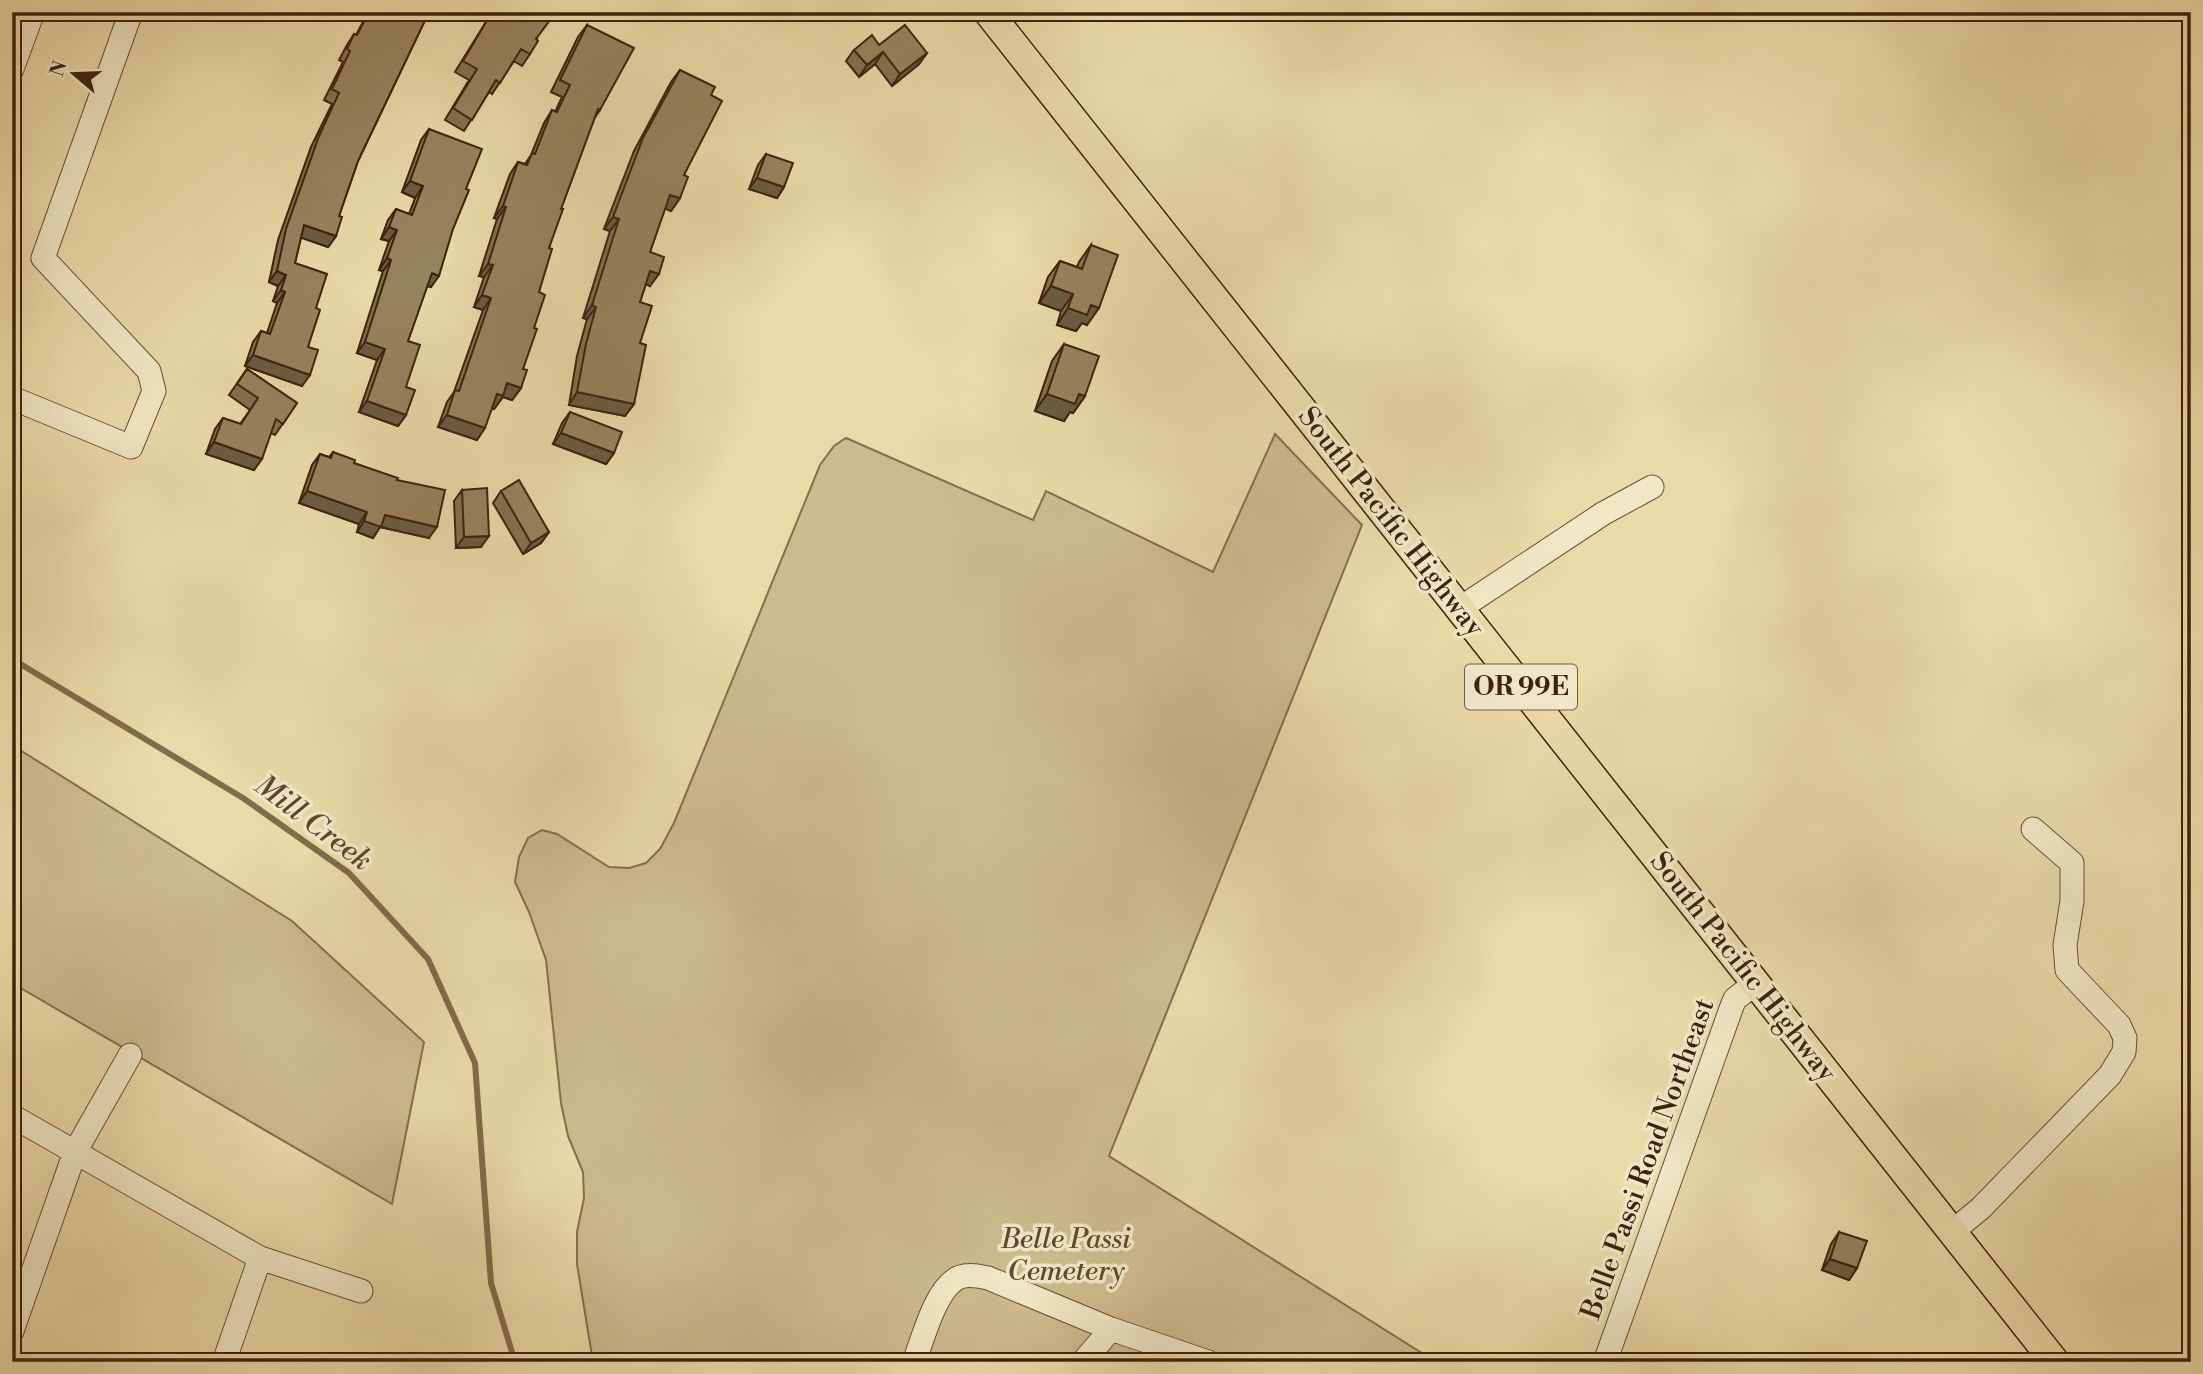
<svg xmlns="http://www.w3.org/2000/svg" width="2203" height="1374" viewBox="0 0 2203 1374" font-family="'Libre Bodoni',serif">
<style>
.green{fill:#cdbb8e;stroke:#866e4e;stroke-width:2}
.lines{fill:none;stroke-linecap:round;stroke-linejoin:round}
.stream{stroke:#826b4a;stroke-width:6}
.minor-casing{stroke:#695034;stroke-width:25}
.major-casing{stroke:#3e220d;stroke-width:31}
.minor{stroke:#f1e7c6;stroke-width:23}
.major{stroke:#eadaa8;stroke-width:28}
.wall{fill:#827051;stroke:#3e220d;stroke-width:2}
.shaded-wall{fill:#6a5b42;stroke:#3e220d;stroke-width:2}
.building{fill:#97825e;stroke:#3e220d;stroke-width:2}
.labels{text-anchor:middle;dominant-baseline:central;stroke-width:7;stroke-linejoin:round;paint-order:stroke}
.shield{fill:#f1e7c6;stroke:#745d44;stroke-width:2}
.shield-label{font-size:26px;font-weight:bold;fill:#3e220d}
.street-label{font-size:28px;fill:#3e220d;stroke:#f1e7c6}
.park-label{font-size:28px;font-style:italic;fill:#62482d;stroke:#f1e7c6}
.water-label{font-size:30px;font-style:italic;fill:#60462c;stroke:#f1e7c6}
</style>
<rect width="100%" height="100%" fill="#eadaa8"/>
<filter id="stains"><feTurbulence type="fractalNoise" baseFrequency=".00286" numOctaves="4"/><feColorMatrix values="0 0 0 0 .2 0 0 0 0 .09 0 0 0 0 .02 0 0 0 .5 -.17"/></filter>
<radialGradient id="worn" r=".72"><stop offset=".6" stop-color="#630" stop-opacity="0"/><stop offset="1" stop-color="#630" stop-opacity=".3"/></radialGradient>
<path class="green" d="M 1275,434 L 1362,525 L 1109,1156 L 1436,1362 L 593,1362 L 577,1264 L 577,1232 L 584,1198 L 583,1172 L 568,1136 L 561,1103 L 546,960 L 529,912 L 515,882 L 519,857 L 528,838 L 542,830 L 557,834 L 609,867 L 629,868 L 646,863 L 660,849 L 674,823 L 820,465 L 834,446 L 846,438 L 1033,520 L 1046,491 L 1213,572 Z
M 12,745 L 292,921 L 424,1042 L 392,1204 L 12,983 Z"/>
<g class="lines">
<path class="stream" d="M 12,659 L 243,798 L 349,873 L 428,959 L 475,1063 L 491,1283 L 515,1362"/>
<defs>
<path id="minor" d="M 12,69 L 33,12
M 12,398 L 131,447 L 154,391 L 149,371 L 43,258 L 131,12
M 1459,609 L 1604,513 L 1652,487
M 12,1116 L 260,1258 L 361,1291
M 1952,1232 L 1981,1208 L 2110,1075 L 2124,1052 L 2125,1038 L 2119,1025 L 2067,970 L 2065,945 L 2072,901 L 2072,863 L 2033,829
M 12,1331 L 75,1152 L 130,1055
M 224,1362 L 260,1258
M 914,1362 C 923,1339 936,1286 960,1277 C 969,1274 979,1276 988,1278 L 1111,1329 L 1208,1362
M 1083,1362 L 1111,1329
M 1605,1362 L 1732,1006 L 1735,999 L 1756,983"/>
<path id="major" d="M 988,12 L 2055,1362"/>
</defs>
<use href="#minor" class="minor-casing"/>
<use href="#major" class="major-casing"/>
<use href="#minor" class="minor"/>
<use href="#major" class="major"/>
</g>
<path class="wall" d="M 368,12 L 429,12 L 358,161 L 339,216 L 336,236 L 328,247 L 301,237 L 295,263 L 316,308 L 308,347 L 302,386 L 245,366 L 253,342 L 261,331 L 267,333 L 277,303 L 273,301 L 278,286 L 269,282 L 278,240 L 311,147 L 332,104 L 324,100 L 343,62 L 339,60 L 347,45 L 354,34 L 356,35 Z
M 492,12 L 537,39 L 530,54 L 522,66 L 514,61 L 492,94 L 489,92 L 464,131 L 445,120 L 469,80 L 455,72 Z
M 587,25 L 600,110 L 594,119 L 561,209 L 549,248 L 539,292 L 534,328 L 523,369 L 521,388 L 512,400 L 503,397 L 494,409 L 492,408 L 477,440 L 438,427 L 447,402 L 454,392 L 483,310 L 474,307 L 484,277 L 479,276 L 497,219 L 494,218 L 510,174 L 518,162 L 525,164 L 531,155 L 544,123 L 552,110 L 555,112 L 562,97 L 551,92 L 578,37 Z
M 879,45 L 927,53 L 919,64 L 892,86 L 875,64 L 859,77 L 846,61 L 854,50 Z
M 680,70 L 711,95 L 684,175 L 680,198 L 671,211 L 665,208 L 650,252 L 650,286 L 646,284 L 640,302 L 640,343 L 634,404 L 625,416 L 569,405 L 577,356 L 587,319 L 583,318 L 610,231 L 604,229 L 634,151 L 671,82 Z
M 429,129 L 466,189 L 431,287 L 427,286 L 408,341 L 406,387 L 406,415 L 398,426 L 359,412 L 377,360 L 357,353 L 383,271 L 379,270 L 389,241 L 381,239 L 388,220 L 396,209 L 409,214 L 415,198 L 402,192 L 421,140 Z
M 766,154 L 784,187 L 777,198 L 749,189 L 758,165 Z
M 1091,245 L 1087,325 L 1082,323 L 1076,331 L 1057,325 L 1061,311 L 1039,303 L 1048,277 L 1060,261 L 1077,267 L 1079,262 Z
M 1064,344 L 1085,396 L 1073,413 L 1070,412 L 1064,421 L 1035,411 L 1052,361 Z
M 247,369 L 297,403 L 275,435 L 271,433 L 254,470 L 206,454 L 215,429 L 223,418 L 240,424 L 250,410 L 229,395 Z
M 570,412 L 614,453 L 606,464 L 553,444 L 562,423 Z
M 333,452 L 354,463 L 397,480 L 429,538 L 380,527 L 373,538 L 357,532 L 359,524 L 299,503 L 312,465 L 320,454 L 329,457 Z
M 462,490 L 481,547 L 456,548 L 454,501 Z
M 501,491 L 549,532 L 541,543 L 523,554 L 493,503 Z
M 1839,1232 L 1857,1268 L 1849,1280 L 1822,1270 L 1831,1244 Z"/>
<path class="shaded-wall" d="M 883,52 L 875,64 L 859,77 L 867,65 Z
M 927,53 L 919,64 L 892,86 L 900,74 Z
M 757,178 L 784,187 L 777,198 L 749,189 Z
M 410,181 L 423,186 L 415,198 L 402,192 Z
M 670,195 L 680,198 L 671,211 L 661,207 Z
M 503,206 L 506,207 L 497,219 L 494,218 Z
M 613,217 L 619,219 L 610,231 L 604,229 Z
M 304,225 L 336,236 L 328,247 L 296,236 Z
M 389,227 L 397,230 L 389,241 L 381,239 Z
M 387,258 L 391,260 L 383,271 L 379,270 Z
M 488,264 L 493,265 L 484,277 L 479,276 Z
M 277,271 L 286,275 L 278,286 L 269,282 Z
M 650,271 L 659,274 L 650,286 L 642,283 Z
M 432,273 L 439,276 L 431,287 L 424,285 Z
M 1051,286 L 1073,294 L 1061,311 L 1039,303 Z
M 281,290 L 285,292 L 277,303 L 273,301 Z
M 482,295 L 491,298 L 483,310 L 474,307 Z
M 592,305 L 596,307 L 587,319 L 583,318 Z
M 1091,305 L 1099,308 L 1087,325 L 1082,323 L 1076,331 L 1057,325 L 1068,308 Z
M 365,342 L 385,349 L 377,360 L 357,353 Z
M 253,355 L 310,375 L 302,386 L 245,366 Z
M 507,383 L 521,388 L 512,400 L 503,397 L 494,409 L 488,406 L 497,394 Z
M 577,392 L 634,404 L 625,416 L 569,405 Z
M 1047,394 L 1079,394 L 1085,396 L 1073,413 L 1070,412 L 1064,421 L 1035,411 Z
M 367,401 L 406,415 L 398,426 L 359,412 Z
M 447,415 L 485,428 L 477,440 L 438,427 Z
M 561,433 L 614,453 L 606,464 L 553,444 Z
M 214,442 L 262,459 L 254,470 L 206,454 Z
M 307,491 L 367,512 L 359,524 L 299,503 Z
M 385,515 L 437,527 L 429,538 L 380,527 L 373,538 L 357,532 L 364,521 Z
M 549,532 L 541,543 L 523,554 L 531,543 Z
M 489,536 L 481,547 L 456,548 L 464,537 Z
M 1830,1259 L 1857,1268 L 1849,1280 L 1822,1270 Z"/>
<path class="building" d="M 369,12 L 429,12 L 358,161 L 339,216 L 342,217 L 336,236 L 304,225 L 295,263 L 327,274 L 316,308 L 320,310 L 308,347 L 318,350 L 310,375 L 253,355 L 261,331 L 270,334 L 285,292 L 281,290 L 286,275 L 277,271 L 286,229 L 319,136 L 339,93 L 332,89 L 350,51 L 347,49 L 354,34 L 357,35 Z
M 492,12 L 556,12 L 536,39 L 538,41 L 530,54 L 521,49 L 500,83 L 496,80 L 472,120 L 453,108 L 477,69 L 463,61 Z
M 587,25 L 634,48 L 600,110 L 598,109 L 561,209 L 563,209 L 549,248 L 552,249 L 539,292 L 545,295 L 534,328 L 537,329 L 523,369 L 527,370 L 521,388 L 507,383 L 503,396 L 497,394 L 485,428 L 447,415 L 455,390 L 459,391 L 491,298 L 482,295 L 493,265 L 488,264 L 506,207 L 503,206 L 518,162 L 527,165 L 532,153 L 535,154 L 552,110 L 557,112 L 570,85 L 560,80 Z
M 905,25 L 927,53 L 900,74 L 883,52 L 867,65 L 854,50 L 872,35 L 879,45 Z
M 680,70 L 715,87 L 711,95 L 722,101 L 684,175 L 688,177 L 680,198 L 670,195 L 650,252 L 664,257 L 659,274 L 650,271 L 640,302 L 652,306 L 640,343 L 646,345 L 634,404 L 577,392 L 586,344 L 596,307 L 592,305 L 619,219 L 613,217 L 643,138 Z
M 429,129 L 482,149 L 466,189 L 469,190 L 453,229 L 439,276 L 432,273 L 408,341 L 420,345 L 406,387 L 415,390 L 406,415 L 367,401 L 385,349 L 365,342 L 391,260 L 387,258 L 397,230 L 389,227 L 396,209 L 412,215 L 423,186 L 410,181 Z
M 766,154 L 793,163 L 784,187 L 757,178 Z
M 1091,245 L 1118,255 L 1099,308 L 1091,305 L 1087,315 L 1068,308 L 1073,294 L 1051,286 L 1060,261 L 1082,269 Z
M 1064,344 L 1099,356 L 1085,396 L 1079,394 L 1075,404 L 1047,394 Z
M 247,369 L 297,403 L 283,424 L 276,419 L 262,459 L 214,442 L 223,418 L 241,424 L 258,398 L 237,384 Z
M 570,412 L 622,432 L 614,453 L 561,433 Z
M 333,452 L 355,460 L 354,463 L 398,478 L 397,480 L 445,490 L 437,527 L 385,515 L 381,527 L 364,521 L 367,512 L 307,491 L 320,454 L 331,458 Z
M 519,480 L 549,532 L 531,543 L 501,491 Z
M 487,488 L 489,536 L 464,537 L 462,490 Z
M 1839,1232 L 1867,1241 L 1857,1268 L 1830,1259 Z"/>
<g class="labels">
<rect class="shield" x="1465" y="664.5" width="112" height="45" rx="5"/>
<g class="shield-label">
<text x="1521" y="687">OR 99E</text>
</g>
<g class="street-label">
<text transform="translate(1391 522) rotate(52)">South Pacific Highway</text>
<text transform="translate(1743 967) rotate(52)">South Pacific Highway</text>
<text transform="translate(1648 1159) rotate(-70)">Belle Passi Road Northeast</text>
</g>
<g class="park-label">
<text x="1066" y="1239">Belle Passi<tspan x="1066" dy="32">Cemetery</tspan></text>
</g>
<g class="water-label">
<text transform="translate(313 823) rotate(37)">Mill Creek</text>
</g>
</g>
<rect width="2203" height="1374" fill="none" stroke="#eadaa8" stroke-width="42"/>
<rect x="14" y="14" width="2175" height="1346" fill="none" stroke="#3e220d" stroke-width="3.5"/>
<rect x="21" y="21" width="2161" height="1332" fill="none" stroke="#3e220d" stroke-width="2"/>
<g transform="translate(74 74) rotate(289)" stroke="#f1e7c6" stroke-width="5" paint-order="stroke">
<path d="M0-5L12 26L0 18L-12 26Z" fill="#3e220d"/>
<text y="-10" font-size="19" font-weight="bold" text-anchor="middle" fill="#3e220d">N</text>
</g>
<rect width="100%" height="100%" filter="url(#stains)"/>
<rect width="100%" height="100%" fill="url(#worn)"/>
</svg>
